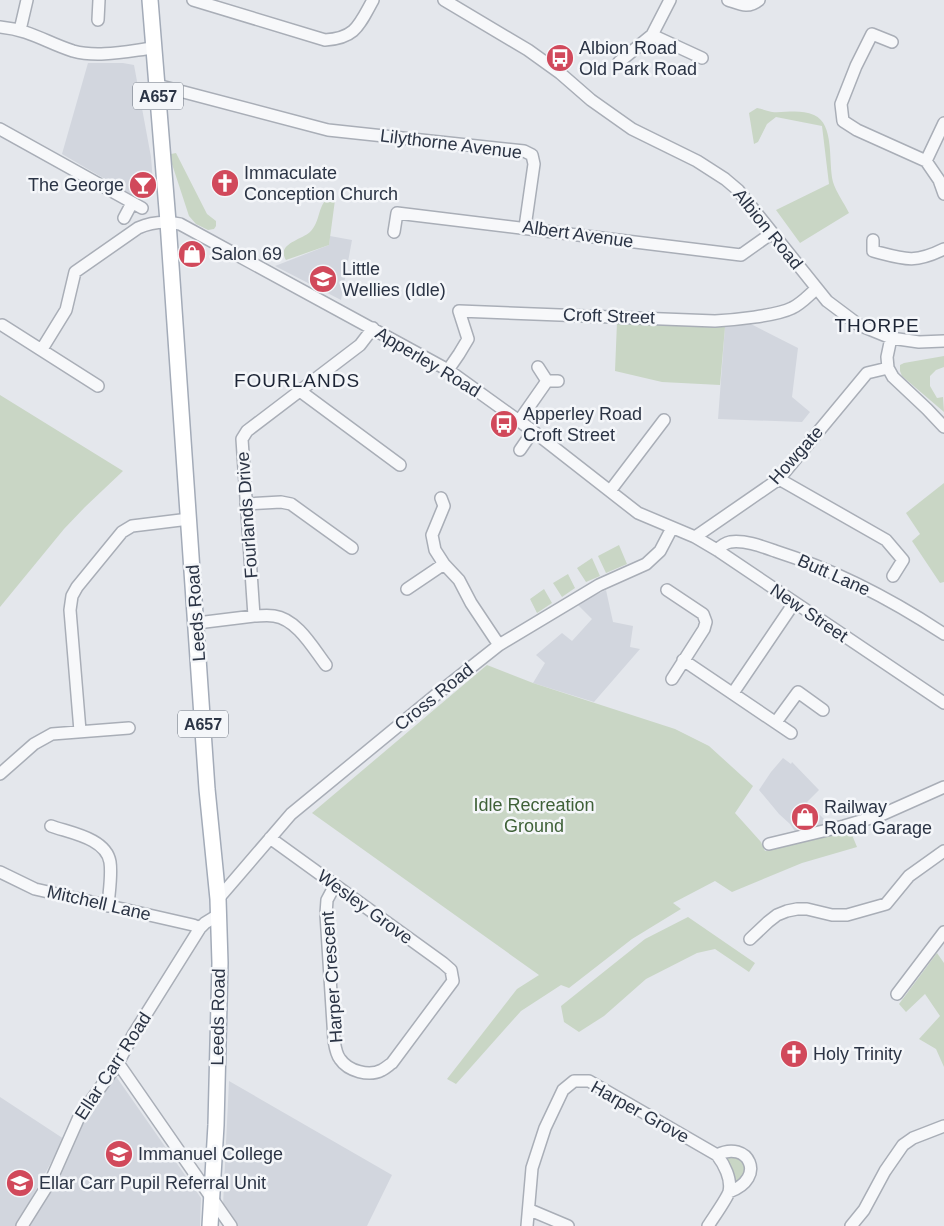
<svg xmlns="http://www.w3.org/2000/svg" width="944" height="1226" viewBox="0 0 944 1226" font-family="Arial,sans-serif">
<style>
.built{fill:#d2d6de}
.green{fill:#c9d6c5}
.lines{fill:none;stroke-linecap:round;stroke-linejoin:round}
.minor-casing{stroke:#a9aeb7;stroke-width:14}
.major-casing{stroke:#a3abb8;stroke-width:18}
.minor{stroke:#f7f8fa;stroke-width:11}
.major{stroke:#fff;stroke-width:15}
.labels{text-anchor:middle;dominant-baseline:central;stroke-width:5;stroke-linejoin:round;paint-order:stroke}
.shield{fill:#f4f6f9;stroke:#676e7b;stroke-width:1}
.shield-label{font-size:16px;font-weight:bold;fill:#2b3445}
.poi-label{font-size:18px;fill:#2b3445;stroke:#f4f6f9;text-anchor:start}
.street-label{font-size:18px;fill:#2b3445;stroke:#f4f6f9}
.park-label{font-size:18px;fill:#3f6138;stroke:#f4f6f9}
.neighbourhood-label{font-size:19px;letter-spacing:1px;fill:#1d2536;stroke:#f4f6f9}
</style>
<rect width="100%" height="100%" fill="#e4e7ec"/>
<path class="built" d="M 88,63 L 123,63 L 134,65 L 151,157 L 154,194 L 134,196 L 62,154 Z
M 330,236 L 352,240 L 341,300 L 275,266 L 329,245 Z
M 747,322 L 798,348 L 792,397 L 810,412 L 802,422 L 718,419 L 725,327 Z
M 606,590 L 613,622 L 633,626 L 630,647 L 640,649 L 594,702 L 533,683 L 545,663 L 536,655 L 562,633 L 572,641 L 592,619 L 577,604 Z
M 783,758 L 791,764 L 792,762 L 819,790 L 807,802 L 829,824 L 796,833 L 790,824 L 779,814 L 759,790 L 771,772 Z
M 115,1075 L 201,1198 L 200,1226 L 30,1226 L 56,1181 L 81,1128 L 82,1119 Z
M 229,1081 L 392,1175 L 367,1226 L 238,1226 L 223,1205 Z
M 0,1097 L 64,1139 L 16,1226 L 0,1226 Z"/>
<path class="green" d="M 757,108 C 762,109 767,111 772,112 C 785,113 800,109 814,115 C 835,124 828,162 833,182 C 836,192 844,203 849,213 L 800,243 L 776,210 L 829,184 L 822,126 L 776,117 L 767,124 L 758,142 L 754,144 L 749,113 Z
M 176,153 L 207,214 L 216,221 L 216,226 L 214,229 L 208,230 L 196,224 L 189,216 L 171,161 L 171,154 Z
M 328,198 L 335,200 L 329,245 L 286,260 C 276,244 301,240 310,232 C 321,221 317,207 328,198 Z
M 617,322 L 725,327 L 720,385 L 662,382 L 615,371 Z
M 944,356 L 944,367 L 936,370 L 930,376 L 930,386 L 937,398 L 943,397 L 944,412 L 902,376 L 900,371 L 900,365 L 904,363 Z
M 0,395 L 123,471 L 85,507 L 64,529 L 0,607 Z
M 944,483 L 944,582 L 940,583 L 912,541 L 920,534 L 906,513 Z
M 619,545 L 627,564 L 606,573 L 598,556 Z
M 592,558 L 600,576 L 586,582 L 577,568 Z
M 568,574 L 575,588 L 562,597 L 553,583 Z
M 544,589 L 552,603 L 537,613 L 530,599 Z
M 487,665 L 533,683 L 675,729 L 709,746 L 753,786 L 735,813 L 761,842 L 765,851 L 850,830 L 857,847 L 802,863 L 732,892 L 715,881 L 673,903 L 681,909 L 632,939 L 569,988 L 561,985 L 521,1011 L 456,1084 L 447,1079 L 517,989 L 539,975 L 312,813 Z
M 688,917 L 755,963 L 749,972 L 715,949 L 697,953 L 646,979 L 604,1016 L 579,1032 L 564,1022 L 561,1006 L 645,939 Z
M 937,953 L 944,963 L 944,1067 L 936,1049 L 919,1039 L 940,1016 L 925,994 L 906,1012 L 899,1004 Z
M 725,1155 L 742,1158 L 747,1173 L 735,1184 L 724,1158 Z"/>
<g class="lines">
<defs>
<path id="minor" d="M 193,0 L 325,40 C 356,38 359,25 373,0
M 444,0 L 528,50 L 560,73 L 591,100 L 632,129 L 697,161 L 725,179 L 738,190 L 827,301 L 859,325 L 891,338 L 919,342 L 944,341
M 728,0 C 740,4 748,9 759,0
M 98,20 L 99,0
M 0,27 C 31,30 45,42 73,51 C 98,58 128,51 153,48
M 20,30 L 27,0
M 652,35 L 702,58
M 892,42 L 872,34 L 856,66 L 841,104 L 843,121 L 857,130 L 926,161 L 939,180 L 944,194
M 619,62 L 652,35 L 670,0
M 157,85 L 328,130 L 524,151 L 532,155 L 534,164 L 525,227
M 0,129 L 142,208
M 926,161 L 944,123
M 124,218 L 132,203
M 394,232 L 397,213 L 741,255 L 772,233
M 873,240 L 873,251 C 904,259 914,264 944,249
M 2,325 L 98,386
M 891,338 L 887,357 L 888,368 L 893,377 L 927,409 L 944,427
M 42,349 L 66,310 L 75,272 L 138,228 C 152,222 166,221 180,224 L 448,370 L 533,431 L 638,513 L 695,537 L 717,550 L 944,703
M 538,367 L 547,381
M 448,370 L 459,354 L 468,339 L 459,311 L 715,321 C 733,320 776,316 792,308 C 801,304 809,295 816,289
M 300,391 L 400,465
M 519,421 L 547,381 L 558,381
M 520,450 L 533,431
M 779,479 L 886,540 L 903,560 L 893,576
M 610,491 L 664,420
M 441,498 L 444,506 L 432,535 L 435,550 L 444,564 L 459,580 L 471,603 L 499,645
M 246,504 L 281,502 L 291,504 L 352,548
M 695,537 L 779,479 L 867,373 L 888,368
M 717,550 C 721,546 725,543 730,542 C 745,540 761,546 775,551 C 835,570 891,599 944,634
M 407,589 L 444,564
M 667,590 L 703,614 L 706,622 L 704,629 L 672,679
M 254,616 C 260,616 267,615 274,616 C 297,619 313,648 326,665
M 197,623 L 254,616 L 242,439 L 247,431 L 360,345 L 373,328
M 683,660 L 791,733
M 733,693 L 794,603
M 776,722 L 798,692 L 823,710
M 80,731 L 70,610 L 72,596 L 77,587 L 122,532 L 132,526 L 189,519
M 0,774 L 34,744 L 52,734 L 129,728
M 51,826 C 70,833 106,838 110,862 C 112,875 109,892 108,906
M 270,838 L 443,963 L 451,970 L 453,981 L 392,1063 C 389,1065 386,1068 382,1070 C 369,1077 348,1071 340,1059 C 336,1054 335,1046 334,1040 L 326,914 L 327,900 L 335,885
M 769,844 L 844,826 L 881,815 L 944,787
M 0,872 L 35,889 L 193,925 L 200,928
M 218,899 L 291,814 L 437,694 L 499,645 L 599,585 L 646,564 L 660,551 L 672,528
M 750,939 L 768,922 L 777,915 L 787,911 L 797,909 L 807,909 L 832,915 L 847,915 L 886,904 L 909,876 L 944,851
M 897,994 L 944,932
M 118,1063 L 231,1226
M 717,1155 C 748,1139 768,1178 729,1192
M 530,1210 L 568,1226
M 22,1226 L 52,1178 L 79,1117 L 118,1063 L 133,1035 L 200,928 L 205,923 L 218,915
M 527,1226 L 532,1168 L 545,1128 L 563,1090 L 574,1081 L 589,1081 L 717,1155 C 724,1164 732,1179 729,1192 C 726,1200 713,1218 708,1226
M 851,1226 L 864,1210 L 885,1171 L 903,1145 L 913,1138 L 944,1126"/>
<path id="major" d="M 150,0 L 168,222 L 207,789 L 218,899 L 220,963 L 216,1125 L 210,1226"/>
</defs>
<use href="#minor" class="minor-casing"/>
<use href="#major" class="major-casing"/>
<use href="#minor" class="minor"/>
<use href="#major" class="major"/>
</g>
<defs>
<symbol id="bus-disc" viewBox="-11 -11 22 22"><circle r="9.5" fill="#d1495b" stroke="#f4f6f9"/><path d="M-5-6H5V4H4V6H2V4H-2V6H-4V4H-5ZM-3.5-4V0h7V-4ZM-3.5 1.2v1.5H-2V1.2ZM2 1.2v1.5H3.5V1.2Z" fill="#fff"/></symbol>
<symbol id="church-disc" viewBox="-11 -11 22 22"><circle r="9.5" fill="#d1495b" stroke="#f4f6f9"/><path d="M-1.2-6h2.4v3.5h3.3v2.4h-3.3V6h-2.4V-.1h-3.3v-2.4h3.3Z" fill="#fff"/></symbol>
<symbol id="bar-disc" viewBox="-11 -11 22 22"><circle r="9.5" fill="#d1495b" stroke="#f4f6f9"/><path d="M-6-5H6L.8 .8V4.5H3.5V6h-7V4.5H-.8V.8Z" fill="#fff"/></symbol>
<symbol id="shop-disc" viewBox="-11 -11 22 22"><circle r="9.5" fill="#d1495b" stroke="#f4f6f9"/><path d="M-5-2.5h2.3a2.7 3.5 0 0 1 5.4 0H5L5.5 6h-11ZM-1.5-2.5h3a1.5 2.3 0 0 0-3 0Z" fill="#fff"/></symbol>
<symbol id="school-disc" viewBox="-11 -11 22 22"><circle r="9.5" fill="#d1495b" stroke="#f4f6f9"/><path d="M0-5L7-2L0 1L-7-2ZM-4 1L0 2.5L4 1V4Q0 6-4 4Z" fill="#fff"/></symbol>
</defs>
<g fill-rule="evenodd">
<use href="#bus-disc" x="544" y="42" width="32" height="32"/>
<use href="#church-disc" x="209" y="167" width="32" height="32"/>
<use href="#bar-disc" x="127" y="169" width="32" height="32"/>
<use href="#shop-disc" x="176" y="238" width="32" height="32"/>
<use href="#school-disc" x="307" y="263" width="32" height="32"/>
<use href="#bus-disc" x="488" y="408" width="32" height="32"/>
<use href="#shop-disc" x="789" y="801" width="32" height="32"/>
<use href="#church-disc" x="778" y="1038" width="32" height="32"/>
<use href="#school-disc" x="103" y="1138" width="32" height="32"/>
<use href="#school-disc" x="4" y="1167" width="32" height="32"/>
</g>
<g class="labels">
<g class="shield">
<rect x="133" y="82.5" width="50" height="27" rx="4"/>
<rect x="178" y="710.5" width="50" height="27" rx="4"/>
</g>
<g class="shield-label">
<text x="158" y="96">A657</text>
<text x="203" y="724">A657</text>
</g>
<g class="poi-label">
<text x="579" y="48">Albion Road<tspan x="579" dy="21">Old Park Road</tspan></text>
<text x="244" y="173">Immaculate<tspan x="244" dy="21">Conception Church</tspan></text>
<text x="124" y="185" text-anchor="end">The George</text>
<text x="211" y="254">Salon 69</text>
<text x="342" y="269">Little<tspan x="342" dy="21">Wellies (Idle)</tspan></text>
<text x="523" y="414">Apperley Road<tspan x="523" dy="21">Croft Street</tspan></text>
<text x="824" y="807">Railway<tspan x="824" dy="21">Road Garage</tspan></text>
<text x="813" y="1054">Holy Trinity</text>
<text x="138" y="1154">Immanuel College</text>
<text x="39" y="1183">Ellar Carr Pupil Referral Unit</text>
</g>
<g class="street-label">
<text transform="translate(451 144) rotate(7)">Lilythorne Avenue</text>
<text transform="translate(768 229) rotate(51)">Albion Road</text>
<text transform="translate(578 234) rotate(8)">Albert Avenue</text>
<text transform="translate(609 316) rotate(2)">Croft Street</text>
<text transform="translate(428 362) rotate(31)">Apperley Road</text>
<text transform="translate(796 455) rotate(-48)">Howgate</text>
<text transform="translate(247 515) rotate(-94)">Fourlands Drive</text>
<text transform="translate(834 575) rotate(24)">Butt Lane</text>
<text transform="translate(196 613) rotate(-94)">Leeds Road</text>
<text transform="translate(809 613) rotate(34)">New Street</text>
<text transform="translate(434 697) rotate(-39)">Cross Road</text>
<text transform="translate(99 903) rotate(13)">Mitchell Lane</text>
<text transform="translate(365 907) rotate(36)">Wesley Grove</text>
<text transform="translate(332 977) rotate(-94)">Harper Crescent</text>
<text transform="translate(218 1017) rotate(-89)">Leeds Road</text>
<text transform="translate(113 1066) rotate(-57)">Ellar Carr Road</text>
<text transform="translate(640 1112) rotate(29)">Harper Grove</text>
</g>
<g class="park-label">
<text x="534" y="805">Idle Recreation<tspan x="534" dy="21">Ground</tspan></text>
</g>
<g class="neighbourhood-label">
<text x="877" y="325">THORPE</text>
<text x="297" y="380">FOURLANDS</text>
</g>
</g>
</svg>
